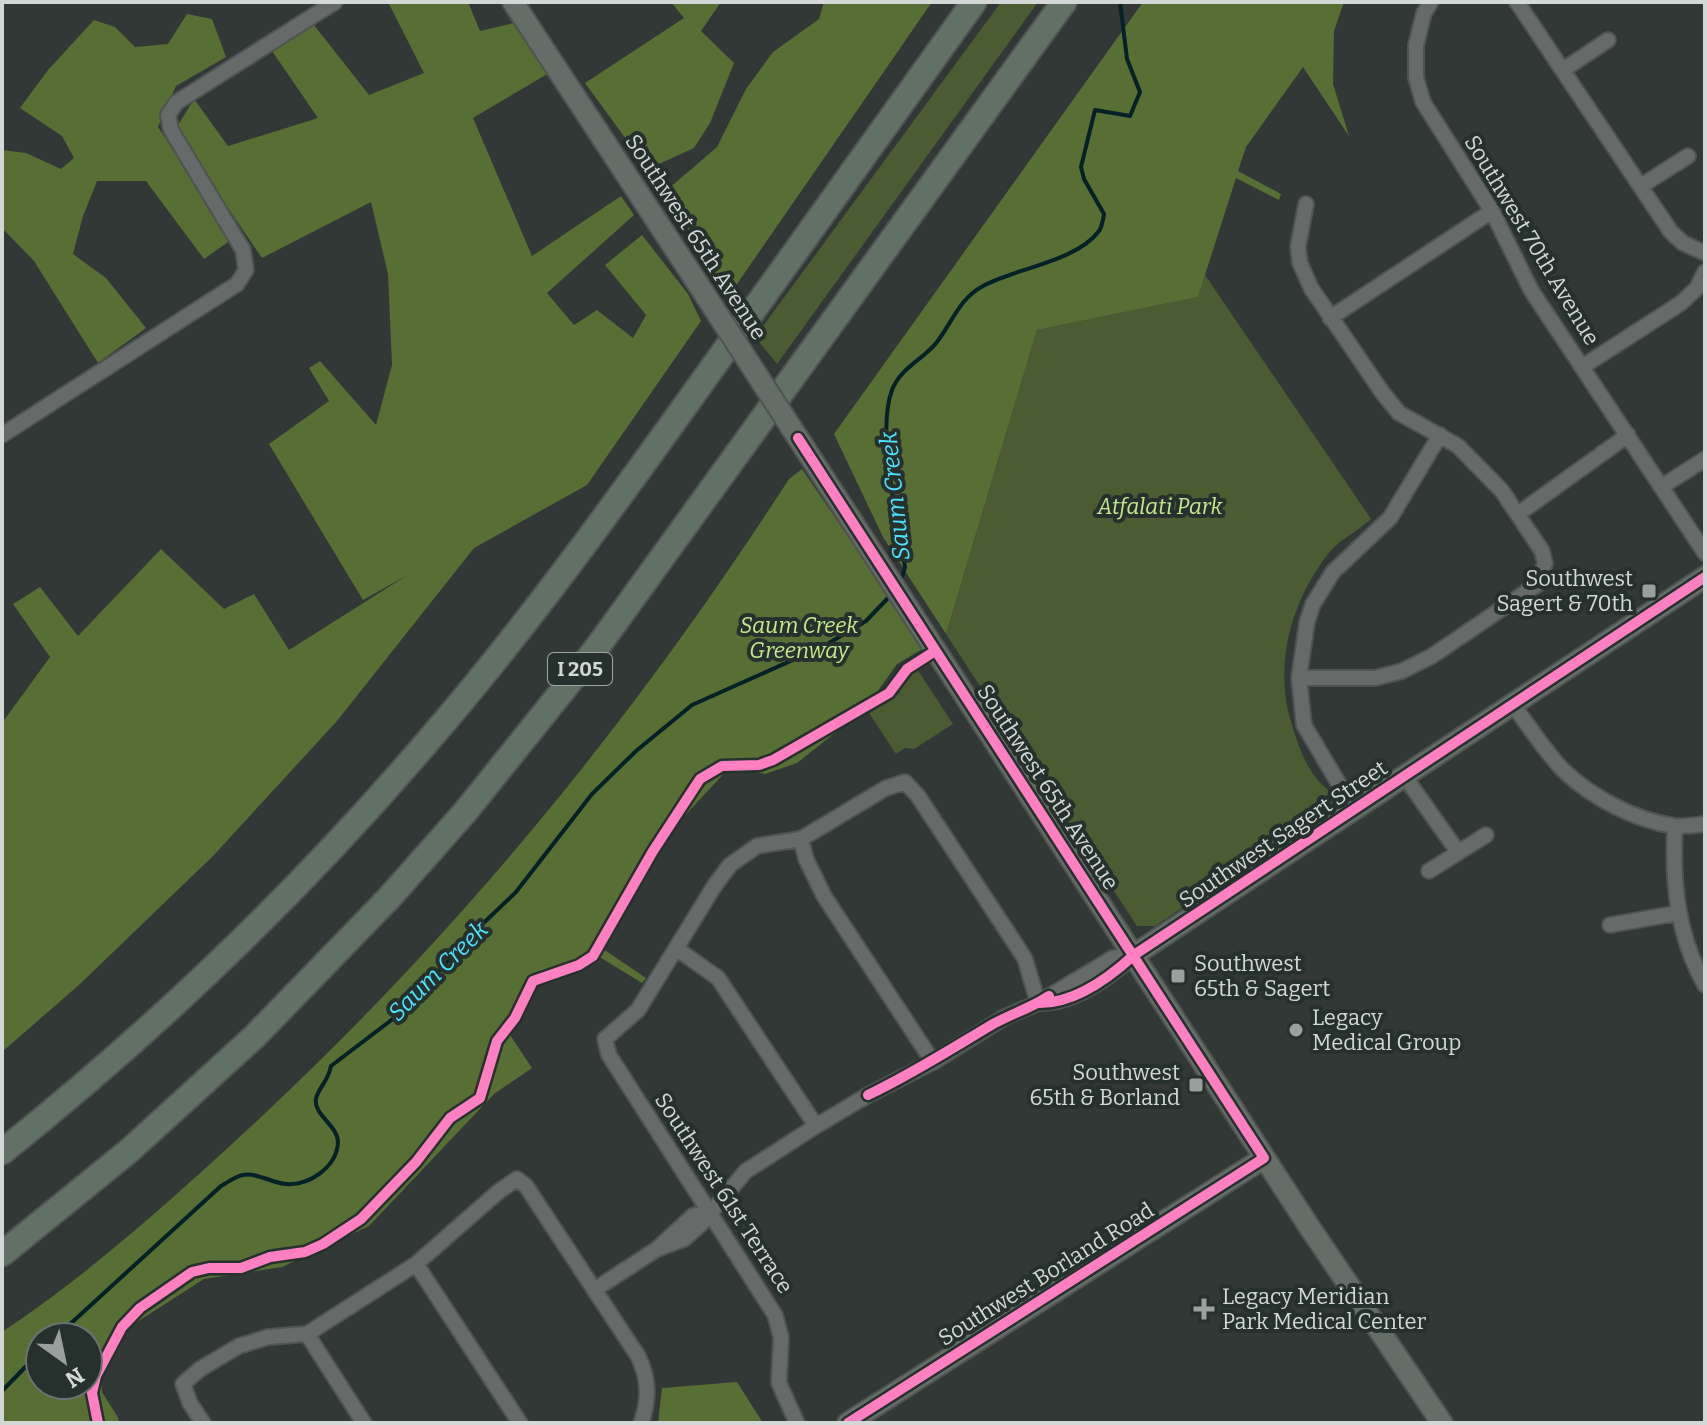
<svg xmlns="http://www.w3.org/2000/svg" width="1707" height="1425" viewBox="0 0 1707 1425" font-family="Bitter,serif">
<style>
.green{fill:#4b5c32}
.forest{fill:#576e35;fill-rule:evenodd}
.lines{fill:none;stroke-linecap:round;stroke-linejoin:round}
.stream{stroke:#042126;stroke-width:4}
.street-casing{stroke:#4f5452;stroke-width:18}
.secondary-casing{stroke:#4f5452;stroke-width:24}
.highway-casing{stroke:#4f5452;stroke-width:28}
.street{stroke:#666a68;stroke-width:14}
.secondary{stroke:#646d68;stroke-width:20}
.highway{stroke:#627166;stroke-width:24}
.secondary-bridge-casing{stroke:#4f5452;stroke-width:24;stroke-linecap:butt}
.secondary-bridge{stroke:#646d68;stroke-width:20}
.cycleway-casing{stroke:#26302c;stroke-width:15}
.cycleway{stroke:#ff80c0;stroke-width:10}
.poi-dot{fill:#9aa09e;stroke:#26302c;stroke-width:3}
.labels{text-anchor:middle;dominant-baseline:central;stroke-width:8;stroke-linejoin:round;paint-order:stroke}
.shield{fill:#26302c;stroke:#9ea6a3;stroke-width:2}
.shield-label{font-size:20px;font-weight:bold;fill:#d2d8d6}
.street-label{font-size:22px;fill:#d2d8d6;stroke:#26302c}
.park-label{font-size:22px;font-style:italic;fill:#c4ea8c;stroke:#26302c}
.poi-label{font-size:22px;fill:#d2d8d6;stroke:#26302c;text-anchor:start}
.water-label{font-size:24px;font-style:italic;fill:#4ee1fd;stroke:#26302c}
</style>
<rect width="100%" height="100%" fill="#323835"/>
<path class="green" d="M 1001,2 L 1038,2 L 777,364 L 755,337 Z
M 1205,275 L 1371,519 C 1357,532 1341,538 1328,554 C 1294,598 1276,655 1288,711 C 1294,733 1302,761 1317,779 C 1322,786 1330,789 1333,798 C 1334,803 1333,804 1330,809 L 1155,926 L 1137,926 L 946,634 L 1037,330 L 1198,297 Z
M 917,669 L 953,724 L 914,749 L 905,748 L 896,754 L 869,713 L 899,693 L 909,675 Z"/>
<path class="forest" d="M 388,2 L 468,2 L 480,31 L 518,22 L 549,73 L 473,118 L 532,256 L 621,196 L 634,215 L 547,293 L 574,325 L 597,310 L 633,338 L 646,315 L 605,265 L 642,235 L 688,294 L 701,321 L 587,485 L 474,548 L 337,721 L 213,856 L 80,984 L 2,1052 L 2,723 L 50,657 L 13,604 L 40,587 L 78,636 L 161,549 L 224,609 L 254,594 L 289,650 L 406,576 L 363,600 L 269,444 L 329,401 L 309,368 L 320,361 L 376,425 L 392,365 L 388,274 L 371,202 L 262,258 L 175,130 L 194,99 L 228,146 L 318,118 L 272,51 L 314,25 L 369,95 L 424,73 Z
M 671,2 L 721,2 L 701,31 L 734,63 L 710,123 L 694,148 L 648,169 L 585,83 L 684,18 Z
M 824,2 L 932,2 L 730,294 L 657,195 L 674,184 L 717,147 L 746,89 L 773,52 L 819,19 Z
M 1143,2 L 1344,2 L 1334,31 L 1333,84 L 1349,136 L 1303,67 L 1246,147 L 1238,171 L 1281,194 L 1279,200 L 1236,178 L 1198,297 L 1037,330 L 946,634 L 883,537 L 834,434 Z
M 187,14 L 212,19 L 226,57 L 176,86 L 158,127 L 231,240 L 204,259 L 146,181 L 97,181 L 83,216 L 73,254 L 106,278 L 146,328 L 98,363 L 34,261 L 2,228 L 2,150 L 26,153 L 61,169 L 74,158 L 62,136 L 20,108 L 48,70 L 94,20 L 115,27 L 135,47 L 168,44 Z
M 802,469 L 924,648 L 897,664 L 865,709 L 797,763 L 765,774 L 729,768 L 677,824 L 617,919 L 603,949 L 646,978 L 642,983 L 598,956 L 569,975 L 535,985 L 516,1024 L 508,1032 L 532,1068 L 494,1094 L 369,1226 L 282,1267 L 204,1279 L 126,1329 L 120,1347 L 101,1381 L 102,1392 L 119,1419 L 117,1423 L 2,1423 L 2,1332 C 89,1274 168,1203 245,1132 C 457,936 632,722 789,479 ZM 40,1337 L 88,1337 L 88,1385 L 40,1385 Z
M 737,1382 L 763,1423 L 658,1423 L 662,1388 Z"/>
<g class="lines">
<path class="stream" d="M 901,580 L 905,567 C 898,521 876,433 892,390 C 900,368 924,359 937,342 C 953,321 959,299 983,286 C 1015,268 1076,262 1099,231 C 1102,227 1103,220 1104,214 L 1084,179 L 1081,167 L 1095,110 L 1130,116 L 1140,92 L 1127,59 L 1120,2
M 56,1337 L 221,1186 C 228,1182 236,1176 243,1175 C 256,1172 272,1183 286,1184 C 309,1186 337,1167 338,1142 C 338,1126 313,1114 316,1099 C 318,1088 328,1082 331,1066 L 402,1012 L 471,935 L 516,892 L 592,794 L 636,751 L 692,705 L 824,646 L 866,621 L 888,598
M 2,1391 L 40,1352"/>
<defs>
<path id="street" d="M 1431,2 L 1424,13 L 1416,45 L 1416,78 L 1423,102 L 1492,211 L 1531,290 L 1705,553
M 1517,2 L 1671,232 L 1683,243 L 1705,253
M 1563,70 L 1608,40
M 1641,186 L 1688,156
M 1330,318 L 1492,211
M 1582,367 L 1681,303 L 1697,288 L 1705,272
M 2,435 L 237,284 L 246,270 L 243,250 L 171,130 L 168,115 L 177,102 L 335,2
M 1661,487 L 1705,459
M 1518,514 L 1628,435
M 1299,678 L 1375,678 L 1402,671 L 1432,656 L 1538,584 L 1545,563 L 1542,551 L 1502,491 L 1458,446 L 1399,413 L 1382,392 L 1311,288 L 1300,263 L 1298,247 L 1306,204
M 1513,705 C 1529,726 1544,750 1563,770 C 1591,797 1634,820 1674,826 C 1684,827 1695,825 1705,824
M 1405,777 L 1458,852
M 1355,811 L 1304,725 L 1299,678 L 1307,622 L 1313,604 L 1333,572 L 1390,518 L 1440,435
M 1675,826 C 1672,882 1677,935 1705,985
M 801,839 L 806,859 L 824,896 L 933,1062
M 1429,871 L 1486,835
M 1610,925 L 1678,913
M 677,949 L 718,978 L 816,1126
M 1039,1003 C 1073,1004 1109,978 1134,955
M 657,1249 L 684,1239 L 701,1224 L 746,1171 L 816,1126 L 868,1095 L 933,1062 L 1005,1017 L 1038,1003 L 1113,958 L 1134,955
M 416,1264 L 520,1423
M 594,1290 L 657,1249 L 693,1216 L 710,1211
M 307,1334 L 364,1423
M 203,1423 L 190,1403 L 183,1384 L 200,1369 L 239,1346 L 268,1337 L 307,1334 L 416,1264 L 498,1192 L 517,1179 L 526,1186 L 638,1356 C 649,1378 650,1399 641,1423
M 797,1423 L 779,1383 L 781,1337 L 775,1315 L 609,1055 L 605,1039 L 638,1010 L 715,885 L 730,865 L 757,846 L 801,839 L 886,788 L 905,782 L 918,796 L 1018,948 L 1025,959 L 1038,1003"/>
<path id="secondary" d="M 513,2 L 696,281
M 798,438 L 1308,1225 L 1442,1423
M 1134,955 L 1705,577
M 848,1423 L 1264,1158"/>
<path id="highway" d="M 2,1152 C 156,1029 300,891 428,741 C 531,622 622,494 713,367 C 800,245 888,124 974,2
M 2,1254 L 130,1150 L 255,1036 L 389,898 L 466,811 L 596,649 L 1064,2"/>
</defs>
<use href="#street" class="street-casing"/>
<use href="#secondary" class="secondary-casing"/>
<use href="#highway" class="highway-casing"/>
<use href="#street" class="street"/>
<use href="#secondary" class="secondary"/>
<use href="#highway" class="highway"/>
<defs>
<path id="secondary-bridge" d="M 696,281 L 798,438"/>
</defs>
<use href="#secondary-bridge" class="secondary-bridge-casing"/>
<use href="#secondary-bridge" class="secondary-bridge"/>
<defs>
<path id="cycleway" d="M 798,438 L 1264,1158 L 848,1423
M 1038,1003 C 1073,1004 1109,978 1134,955 L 1705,577
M 868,1095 C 910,1075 948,1051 988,1027 C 1007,1015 1030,1009 1049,996
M 98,1423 L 92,1393 L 96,1376 L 122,1327 L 140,1308 L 192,1272 L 209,1268 L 241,1268 L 270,1257 L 305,1252 L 323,1244 L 361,1219 L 416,1162 L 450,1118 L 480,1098 L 497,1041 L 515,1018 L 533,981 L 579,965 L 593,956 L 653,851 L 700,779 L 722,766 L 759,765 L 773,760 L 889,693 L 907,669 L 935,651"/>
</defs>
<use href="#cycleway" class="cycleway-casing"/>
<use href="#cycleway" class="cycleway"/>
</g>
<g class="poi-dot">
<rect x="1641" y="583" width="16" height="16" rx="4"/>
<rect x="1170" y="968" width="16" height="16" rx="4"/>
<circle cx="1296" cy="1030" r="8"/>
<rect x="1188" y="1077" width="16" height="16" rx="4"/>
<path d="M1200 1297h8v8h8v8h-8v8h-8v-8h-8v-8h8z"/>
</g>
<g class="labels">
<rect class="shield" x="548" y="653" width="64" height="32" rx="6"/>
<g class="shield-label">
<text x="580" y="669">I 205</text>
</g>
<g class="street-label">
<text transform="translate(696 237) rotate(57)">Southwest 65th Avenue</text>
<text transform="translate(1532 240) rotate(59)">Southwest 70th Avenue</text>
<text transform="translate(1048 787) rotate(57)">Southwest 65th Avenue</text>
<text transform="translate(1283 834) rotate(-34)">Southwest Sagert Street</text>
<text transform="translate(724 1193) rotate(57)">Southwest 61st Terrace</text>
<text transform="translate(1046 1274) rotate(-32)">Southwest Borland Road</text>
</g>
<g class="park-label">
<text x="1160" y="506">Atfalati Park</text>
<text x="799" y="625">Saum Creek<tspan x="799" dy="25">Greenway</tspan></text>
</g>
<g class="poi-label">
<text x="1633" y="578" text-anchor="end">Southwest<tspan x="1633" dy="25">Sagert &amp; 70th</tspan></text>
<text x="1194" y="963">Southwest<tspan x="1194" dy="25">65th &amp; Sagert</tspan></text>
<text x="1312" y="1017">Legacy<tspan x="1312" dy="25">Medical Group</tspan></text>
<text x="1180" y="1072" text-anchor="end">Southwest<tspan x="1180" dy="25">65th &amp; Borland</tspan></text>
<text x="1222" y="1296">Legacy Meridian<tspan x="1222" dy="25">Park Medical Center</tspan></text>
</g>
<g class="water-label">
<text transform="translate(895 496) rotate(-96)">Saum Creek</text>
<text transform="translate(438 971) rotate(-45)">Saum Creek</text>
</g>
</g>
<rect width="1707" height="1425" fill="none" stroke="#d2d8d6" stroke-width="8"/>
<g transform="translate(64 1361) rotate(147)"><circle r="38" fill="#26302c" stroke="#6b7370" stroke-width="2"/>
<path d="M0-6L14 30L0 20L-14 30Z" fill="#9aa09e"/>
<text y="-12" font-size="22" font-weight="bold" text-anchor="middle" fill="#d2d8d6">N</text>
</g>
</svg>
